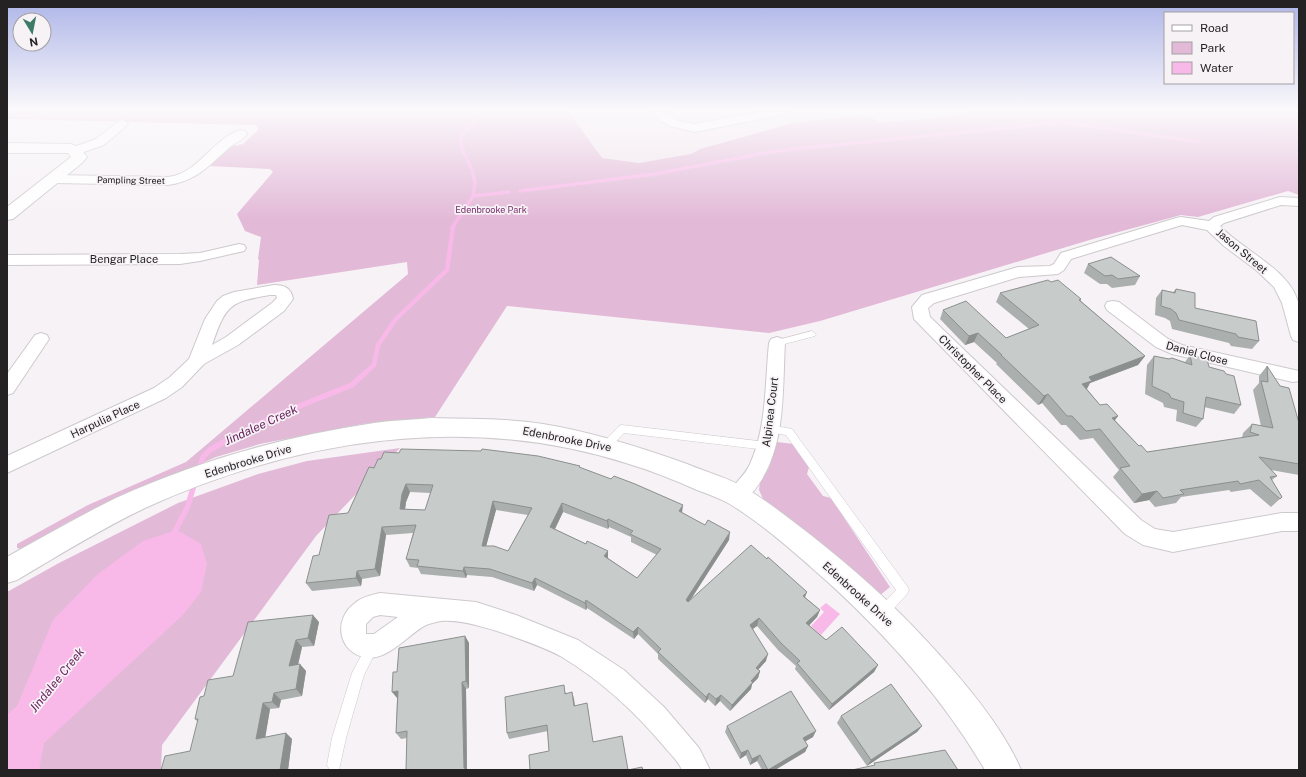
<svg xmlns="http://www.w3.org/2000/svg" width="1306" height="777" viewBox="0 0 1306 777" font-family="'Public Sans',sans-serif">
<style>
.built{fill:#f2e6ef}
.green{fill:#e2b9d7}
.water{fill:#f8b9e9}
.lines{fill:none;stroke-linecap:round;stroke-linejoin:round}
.stream-far2{stroke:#f8b9e9;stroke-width:3.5}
.stream-far1{stroke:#f8b9e9;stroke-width:4.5}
.stream{stroke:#f8b9e9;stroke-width:5.5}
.service-casing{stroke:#cdc9cc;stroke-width:1}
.minor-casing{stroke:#cdc9cc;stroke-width:2}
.tertiary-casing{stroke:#cdc9cc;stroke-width:2}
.service{fill:#fff;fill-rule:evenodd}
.minor{fill:#fff;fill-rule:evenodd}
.tertiary{fill:#fff;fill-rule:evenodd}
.wall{fill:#abafae;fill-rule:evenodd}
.shaded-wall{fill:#8b8f8d}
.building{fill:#c7ccca;stroke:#8b8f8d;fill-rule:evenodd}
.labels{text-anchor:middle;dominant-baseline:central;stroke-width:3.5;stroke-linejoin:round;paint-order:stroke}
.far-street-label{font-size:9px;fill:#242223;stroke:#f7f2f6}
.far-park-label{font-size:9px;fill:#78306b;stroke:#f7f2f6}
.street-label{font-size:11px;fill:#242223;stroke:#f7f2f6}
.water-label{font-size:12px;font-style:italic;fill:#641d58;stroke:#f7f2f6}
</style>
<rect width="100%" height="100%" fill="#f7f2f6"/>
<path class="built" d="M 568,111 L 1001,111 L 952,117 L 865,123 L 640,163 L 602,158 Z"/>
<path class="green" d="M 7,111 L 568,111 L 602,158 L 639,163 L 691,154 L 700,149 L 797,122 L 868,115 L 879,122 L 939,118 L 974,111 L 1299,111 L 1299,195 L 1288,191 L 1198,217 L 1181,215 L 1093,239 L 820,321 L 769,333 L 507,306 L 435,417 L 362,424 L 260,444 L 216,457 L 70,521 L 21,549 L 17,548 L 17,544 L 88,505 L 186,462 L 408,274 L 407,262 L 257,285 L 259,260 L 258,259 L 261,237 L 245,231 L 237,214 L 273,172 L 270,169 L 209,166 L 229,147 L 243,144 L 258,130 L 258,127 L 255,125 L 7,119 Z
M 777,442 L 794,444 L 809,467 L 807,474 L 823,496 L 831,498 L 890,587 L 879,596 L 819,542 L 770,508 L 763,499 L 759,490 L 760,482 L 769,468 Z
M 400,448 L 316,536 L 162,745 L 161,770 L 7,770 L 7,592 L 59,563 L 178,503 L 258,474 L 307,461 Z"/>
<path class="water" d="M 177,530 L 201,544 L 207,564 L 201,592 L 183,615 L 44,743 L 39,770 L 7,770 L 7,715 L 17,706 L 53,620 L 98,574 L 143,541 Z
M 826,603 L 840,614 L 821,635 L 811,626 L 824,612 L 820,608 Z"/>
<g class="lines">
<path class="stream-far2" d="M 520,191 L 655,174 L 776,151 L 1065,122 L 1198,142
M 473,196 L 509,192
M 452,228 L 473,196 L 475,183 L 472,170 L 462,148 L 460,136 L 474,123 L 476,111"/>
<path class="stream-far1" d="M 365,373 L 374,365 L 378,345 L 396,319 L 447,270 L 453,227"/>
<path class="stream" d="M 199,470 L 203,457 L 210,450 L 236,435 L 277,415 L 352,385 L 366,372
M 173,535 L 187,508 L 195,482"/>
<defs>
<path id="service" d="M 812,331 L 816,334 L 815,336 L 777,346 L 773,343 L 774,341 Z
M 622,425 L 767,442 L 770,443 L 772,446 L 770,449 L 767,450 L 624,433 L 609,449 L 603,449 L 601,446 L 603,443 L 619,426 Z
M 770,425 L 792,429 L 907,586 L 909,590 L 907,594 L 887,616 L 883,618 L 879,616 L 877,612 L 879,608 L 896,590 L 786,435 L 767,432 L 765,429 L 767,426 Z
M 372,641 L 376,643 L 378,647 L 364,675 L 346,738 L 339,770 L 330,770 L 327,765 L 332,738 L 352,673 L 368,643 Z"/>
<path id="minor" d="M 651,111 L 664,111 L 678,121 L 695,124 L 765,111 L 789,111 L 783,114 L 695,132 L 670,126 L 661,121 Z
M 122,120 L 126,122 L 128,124 L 126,126 L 104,145 L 75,155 L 71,154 L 69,151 L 71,148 L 96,139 L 118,122 Z
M 241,130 L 245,131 L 247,134 C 243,140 235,143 230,147 C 209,165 197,181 168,185 L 53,183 L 48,182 L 46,179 L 48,176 L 53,175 L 168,177 C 200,173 212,138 241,130 Z
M 1280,197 L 1299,198 L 1299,206 L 1281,205 L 1224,223 L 1220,226 C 1243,251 1294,271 1299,307 C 1301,318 1299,331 1299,342 L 1293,340 L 1291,336 L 1282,303 L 1274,287 L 1256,270 L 1224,246 L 1207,230 L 1182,225 L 1071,259 L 1064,270 L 1058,274 L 1019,277 L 934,303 L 928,308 L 930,317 L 1141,520 L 1155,529 L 1173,532 L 1282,513 L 1299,513 L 1299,531 L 1282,531 L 1173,552 L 1143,545 L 1125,534 L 914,319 L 912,307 L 922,295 L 1018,267 L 1050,266 L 1054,264 L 1061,253 L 1176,218 L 1181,217 L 1209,221 L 1214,217 Z
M 239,244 L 244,245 L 246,248 L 244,251 L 200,261 L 180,264 L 7,265 L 7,255 L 180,254 L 200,253 Z
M 274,285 C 285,285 291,288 293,299 L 284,311 L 238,345 L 204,364 L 182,387 L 166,398 L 7,473 L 7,456 L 154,388 L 170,377 L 189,359 L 205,319 L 217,301 L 223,296 L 234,292 ZM 270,295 L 276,295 L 277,298 L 272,303 L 226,337 L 212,345 C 226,305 229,302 270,295 Z
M 1113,301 L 1119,302 L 1168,339 L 1182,345 L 1299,371 L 1299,381 L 1293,382 L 1172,354 L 1156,347 L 1107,310 L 1105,306 L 1107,302 Z
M 41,333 L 47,335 L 49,339 L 13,393 L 7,395 L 7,374 L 35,335 Z
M 777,337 L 783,339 L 785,343 C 782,393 787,452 752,493 C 745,501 741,506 730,502 L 727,496 C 733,484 745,476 750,464 C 767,427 765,382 769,343 L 771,339 Z
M 380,593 L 476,602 L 516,615 L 578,640 L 624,670 L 664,707 L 699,748 L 710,770 L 682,770 C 678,760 668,752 662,744 C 633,710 600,680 562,657 C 544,647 517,638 497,631 C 481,626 458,619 441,621 C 436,622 431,623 426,625 C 408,634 387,663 363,657 C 337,650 334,618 355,603 C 361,597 372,595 380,593 ZM 380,615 L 398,617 L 374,634 L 366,634 L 366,624 L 373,617 Z"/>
<path id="tertiary" d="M 7,143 L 71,144 L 80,148 L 87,157 L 82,163 L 13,219 L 7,220 L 7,207 L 71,157 L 68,153 L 7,153 Z
M 431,418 C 469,419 506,418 543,424 C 592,432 640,447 687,464 C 706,472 729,478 747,489 C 770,503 791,520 812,536 C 851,567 888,599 922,636 C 956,672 1002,724 1021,770 L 985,770 C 944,700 890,639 830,584 C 801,558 762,523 728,503 C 719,498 708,494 697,490 C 675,480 652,471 629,464 C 469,412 296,439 145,508 C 101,529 59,555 17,580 L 7,583 L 7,557 C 43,537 79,516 116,498 C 197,461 286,436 374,423 C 393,420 412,420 431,418 Z"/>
</defs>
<use href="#service" class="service-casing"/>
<use href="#minor" class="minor-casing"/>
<use href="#tertiary" class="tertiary-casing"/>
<use href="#service" class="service"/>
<use href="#minor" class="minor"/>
<use href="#tertiary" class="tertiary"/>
</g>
<path class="wall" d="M 1088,264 L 1140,276 L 1135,285 L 1112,288 L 1107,284 L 1100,284 L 1084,273 Z
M 1176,289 L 1195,308 L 1259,341 L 1252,349 L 1231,346 L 1229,343 L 1172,329 L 1170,321 L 1165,318 L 1155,315 L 1156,298 L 1162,290 L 1173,292 Z
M 1000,293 L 1081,299 L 1081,301 L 1145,356 L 1138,365 L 1090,383 L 1087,389 L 1100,405 L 1118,416 L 1115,420 L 1139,446 L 1147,452 L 1242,438 L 1243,433 L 1252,424 L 1261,426 L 1253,390 L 1259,383 L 1259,376 L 1267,366 L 1299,423 L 1299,475 L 1271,470 L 1277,476 L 1272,480 L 1282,497 L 1271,507 L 1250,489 L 1231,492 L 1229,490 L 1181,497 L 1176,503 L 1155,507 L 1149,500 L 1134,503 L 1113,477 L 1119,470 L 1093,438 L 1080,440 L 1066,425 L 1061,425 L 1042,403 L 1038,405 L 996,364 L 997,363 L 974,342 L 965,345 L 940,319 L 943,310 L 1006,338 L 1029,329 L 996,302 Z
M 1190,355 L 1209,367 L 1241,405 L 1234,414 L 1204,407 L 1203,419 L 1196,427 L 1176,421 L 1177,410 L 1164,407 L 1163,403 L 1145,394 L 1147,365 L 1154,356 L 1185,362 Z
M 369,467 L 580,468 L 683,513 L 729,540 L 690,601 L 807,592 L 805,597 L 820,610 L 817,617 L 809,625 L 826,640 L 878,665 L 874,672 L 829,710 L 795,669 L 796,666 L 778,650 L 757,626 L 753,629 L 766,661 L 758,670 L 760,671 L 758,678 L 752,684 L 751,689 L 730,711 L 720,701 L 715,706 L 708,699 L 705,703 L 658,659 L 658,654 L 638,634 L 634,639 L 587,608 L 586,610 L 537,585 L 534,591 L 492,577 L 467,575 L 466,578 L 421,574 L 418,568 L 410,567 L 406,559 L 413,533 L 386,535 L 380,576 L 362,579 L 361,586 L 312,591 L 306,583 L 319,555 L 348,513 ZM 410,492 L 431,493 L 425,510 L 405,509 L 406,502 ZM 496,510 L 528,515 L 508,551 L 486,546 ZM 563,512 L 608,529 L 609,527 L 631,537 L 631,542 L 657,555 L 637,578 L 608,558 L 608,551 L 586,544 L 555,529 Z
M 319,622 L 314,646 L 302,647 L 298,665 L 306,671 L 302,696 L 281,700 L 279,708 L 270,709 L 265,737 L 286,733 L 292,739 L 288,770 L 161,770 L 190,751 L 198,722 L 195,719 L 204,696 L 233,676 Z
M 465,636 L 469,643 L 469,688 L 466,689 L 467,770 L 406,770 L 407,738 L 401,739 L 396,733 L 397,698 L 397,672 Z
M 566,692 L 566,694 L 574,699 L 575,706 L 589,710 L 549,751 L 548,731 L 509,739 L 507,733 Z
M 841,716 L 922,726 L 917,732 L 867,766 L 837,723 Z
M 727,726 L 813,737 L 805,741 L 808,746 L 805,752 L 775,770 L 762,770 L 757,761 L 750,765 L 746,755 L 740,759 L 725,732 Z"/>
<path class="shaded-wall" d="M 978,333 L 974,342 L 965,345 L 969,336 Z
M 1145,356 L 1138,365 L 1090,383 L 1086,390 L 1082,384 L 1089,377 Z
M 1048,394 L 1042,403 L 1038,405 L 1044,396 Z
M 1118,416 L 1111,425 L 1112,418 Z
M 406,484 L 410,492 L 406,502 L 404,517 L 400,509 L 402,494 Z
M 1157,491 L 1149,500 L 1134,503 L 1142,494 Z
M 493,501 L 496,510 L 484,554 L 482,546 Z
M 562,503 L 563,512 L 552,535 L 550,527 Z
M 683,505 L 682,513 L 679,511 Z
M 608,519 L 609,527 L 608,529 L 607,521 Z
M 382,527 L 386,535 L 380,576 L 375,569 Z
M 730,532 L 729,540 L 685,608 L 686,600 Z
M 608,551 L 608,559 L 604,556 Z
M 464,567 L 467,575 L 466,578 L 463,571 Z
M 357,571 L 362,579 L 361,586 L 356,578 Z
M 535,578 L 537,585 L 534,591 L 532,583 Z
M 807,592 L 804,599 L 803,596 Z
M 586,600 L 587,608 L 586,610 L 585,603 Z
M 820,610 L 817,617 L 804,631 L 806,623 Z
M 313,615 L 319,622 L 314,646 L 308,638 Z
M 759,618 L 757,626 L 748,632 L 750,625 Z
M 638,627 L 638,634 L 634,639 L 633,632 Z
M 465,636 L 469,643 L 469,688 L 466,681 Z
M 296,640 L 302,647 L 296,673 L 289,666 Z
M 768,654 L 766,661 L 754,674 L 756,668 Z
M 300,664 L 306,671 L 302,696 L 296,689 Z
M 878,665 L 874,672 L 829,710 L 832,704 Z
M 760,671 L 758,678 L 752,684 L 751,689 L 730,711 L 732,705 L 751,681 Z
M 462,682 L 466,689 L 467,770 L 465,770 L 464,768 Z
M 398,691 L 402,697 L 397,698 L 392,692 Z
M 572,692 L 574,699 L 575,712 L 574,706 Z
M 274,693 L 281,700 L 279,708 L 272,702 Z
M 709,693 L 708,699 L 705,703 L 706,697 Z
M 721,695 L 720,701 L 715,706 L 716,699 Z
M 263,703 L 270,709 L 264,745 L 256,739 Z
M 922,726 L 917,732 L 867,766 L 871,760 Z
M 816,731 L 813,737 L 801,744 L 803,738 Z
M 286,733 L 292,739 L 288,770 L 280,770 Z
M 808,746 L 805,752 L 775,770 L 768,770 Z
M 748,750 L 746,755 L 740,759 L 741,753 Z
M 760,755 L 757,761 L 750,765 L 752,759 Z"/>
<path class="building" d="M 1111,257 L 1140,276 L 1118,279 L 1112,275 L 1105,276 L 1088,264 Z
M 1048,280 L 1051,282 L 1058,280 L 1081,299 L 1079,300 L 1145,356 L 1089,377 L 1092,381 L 1082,384 L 1100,405 L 1107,404 L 1118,416 L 1112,418 L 1139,446 L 1141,445 L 1147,452 L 1259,435 L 1250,432 L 1252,424 L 1273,428 L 1261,381 L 1268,382 L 1267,366 L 1280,386 L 1289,388 L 1299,423 L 1299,464 L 1259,457 L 1277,476 L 1270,477 L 1282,497 L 1280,499 L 1259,480 L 1240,484 L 1238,481 L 1180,490 L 1184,494 L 1163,498 L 1157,491 L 1142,494 L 1120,468 L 1130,466 L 1100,429 L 1086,431 L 1072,416 L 1067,416 L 1048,394 L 1044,396 L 1001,355 L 1002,355 L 978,333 L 969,336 L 943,310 L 966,301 L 1006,338 L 1039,325 L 1000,293 Z
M 1176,289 L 1195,293 L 1195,308 L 1256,321 L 1259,341 L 1238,337 L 1236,334 L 1179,320 L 1176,313 L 1171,309 L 1161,306 L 1162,290 L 1175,293 Z
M 1190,355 L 1207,359 L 1209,367 L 1224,371 L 1226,374 L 1234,376 L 1241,405 L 1206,397 L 1203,419 L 1183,413 L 1184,402 L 1171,398 L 1169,394 L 1152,386 L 1154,356 L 1169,359 L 1172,358 L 1192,365 Z
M 401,449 L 481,451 L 482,449 L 538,456 L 580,466 L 579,467 L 611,479 L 614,476 L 635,484 L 683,505 L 679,511 L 705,525 L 708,520 L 730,532 L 686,600 L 688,602 L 751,545 L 767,559 L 768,557 L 807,592 L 803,596 L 820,610 L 806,623 L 826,640 L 842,627 L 878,665 L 832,704 L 797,663 L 800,661 L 781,643 L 759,618 L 750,625 L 768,654 L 756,668 L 760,671 L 751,681 L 753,682 L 732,705 L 721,695 L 716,699 L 709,693 L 706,697 L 658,652 L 661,649 L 638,627 L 633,632 L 586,600 L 585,603 L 535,578 L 532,583 L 490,569 L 464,567 L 463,571 L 417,566 L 419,560 L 406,559 L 416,525 L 382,527 L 375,569 L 357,571 L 356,578 L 306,583 L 313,556 L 319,555 L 329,515 L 348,513 L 369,467 L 374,468 L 378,459 L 381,459 L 384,452 L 399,453 ZM 406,484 L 433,485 L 425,510 L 400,509 L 402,494 ZM 493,501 L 532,508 L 508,551 L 494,546 L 482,546 ZM 562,503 L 607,521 L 608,519 L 633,531 L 630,534 L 661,549 L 637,578 L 604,556 L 608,551 L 587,541 L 586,544 L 550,527 Z
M 313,615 L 308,638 L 296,640 L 289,666 L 300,664 L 296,689 L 274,693 L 272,702 L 263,703 L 256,739 L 286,733 L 280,770 L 161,770 L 165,756 L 190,751 L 198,719 L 195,719 L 200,697 L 204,696 L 208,680 L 233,676 L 248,622 Z
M 465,636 L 466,681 L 462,682 L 464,768 L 465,768 L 465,770 L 406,770 L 407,731 L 396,733 L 398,691 L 392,692 L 393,672 L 397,672 L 399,648 Z
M 891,684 L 922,726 L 871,760 L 841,716 Z
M 564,685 L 565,694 L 572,692 L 574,706 L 587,703 L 593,742 L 622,736 L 628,770 L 530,770 L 529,755 L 549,751 L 547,725 L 507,733 L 505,697 Z
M 791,691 L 816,731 L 803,738 L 808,746 L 768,770 L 760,755 L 752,759 L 748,750 L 741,753 L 727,726 Z
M 945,750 L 958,770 L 852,770 L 875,765 L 874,763 Z
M 642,767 L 643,770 L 628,770 Z"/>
<linearGradient id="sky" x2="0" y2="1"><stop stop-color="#aeb6e8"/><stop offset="0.5" stop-color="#fbf9fb"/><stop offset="1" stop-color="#fbf9fb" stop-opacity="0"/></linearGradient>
<rect width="1306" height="220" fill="url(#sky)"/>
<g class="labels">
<g class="far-street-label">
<text transform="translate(131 180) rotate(1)">Pampling Street</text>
</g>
<g class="far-park-label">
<text x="491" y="209">Edenbrooke Park</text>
</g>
<g class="street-label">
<text transform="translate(1242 251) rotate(40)">Jason Street</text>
<text x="124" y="259">Bengar Place</text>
<text transform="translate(1197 353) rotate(15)">Daniel Close</text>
<text transform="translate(973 369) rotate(45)">Christopher Place</text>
<text transform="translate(770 412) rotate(-83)">Alpinea Court</text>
<text transform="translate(105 419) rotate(-25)">Harpulia Place</text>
<text transform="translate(567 439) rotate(11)">Edenbrooke Drive</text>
<text transform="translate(248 461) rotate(-17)">Edenbrooke Drive</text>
<text transform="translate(858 594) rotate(42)">Edenbrooke Drive</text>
</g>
<g class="water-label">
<text transform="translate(261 425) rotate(-25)">Jindalee Creek</text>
<text transform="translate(57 680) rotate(-51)">Jindalee Creek</text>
</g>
</g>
<rect width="1306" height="777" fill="none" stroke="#242223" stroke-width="16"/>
<rect x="1164" y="12" width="130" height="72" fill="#f7f2f6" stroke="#a39fa2"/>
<rect x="1172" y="25" width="20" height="6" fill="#ffffff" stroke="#a39fa2"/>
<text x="1200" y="32" font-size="12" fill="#242223">Road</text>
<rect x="1172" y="42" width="20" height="12" fill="#e2b9d7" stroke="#a39fa2"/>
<text x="1200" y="52" font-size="12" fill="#242223">Park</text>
<rect x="1172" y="62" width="20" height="12" fill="#f8b9e9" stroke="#a39fa2"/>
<text x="1200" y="72" font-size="12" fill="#242223">Water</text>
<g transform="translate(32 32) rotate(170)"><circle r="19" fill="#f7f2f6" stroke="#a39fa2"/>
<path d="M0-3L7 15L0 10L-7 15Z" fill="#3e7b66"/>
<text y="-6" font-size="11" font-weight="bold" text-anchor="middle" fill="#242223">N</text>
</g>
</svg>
